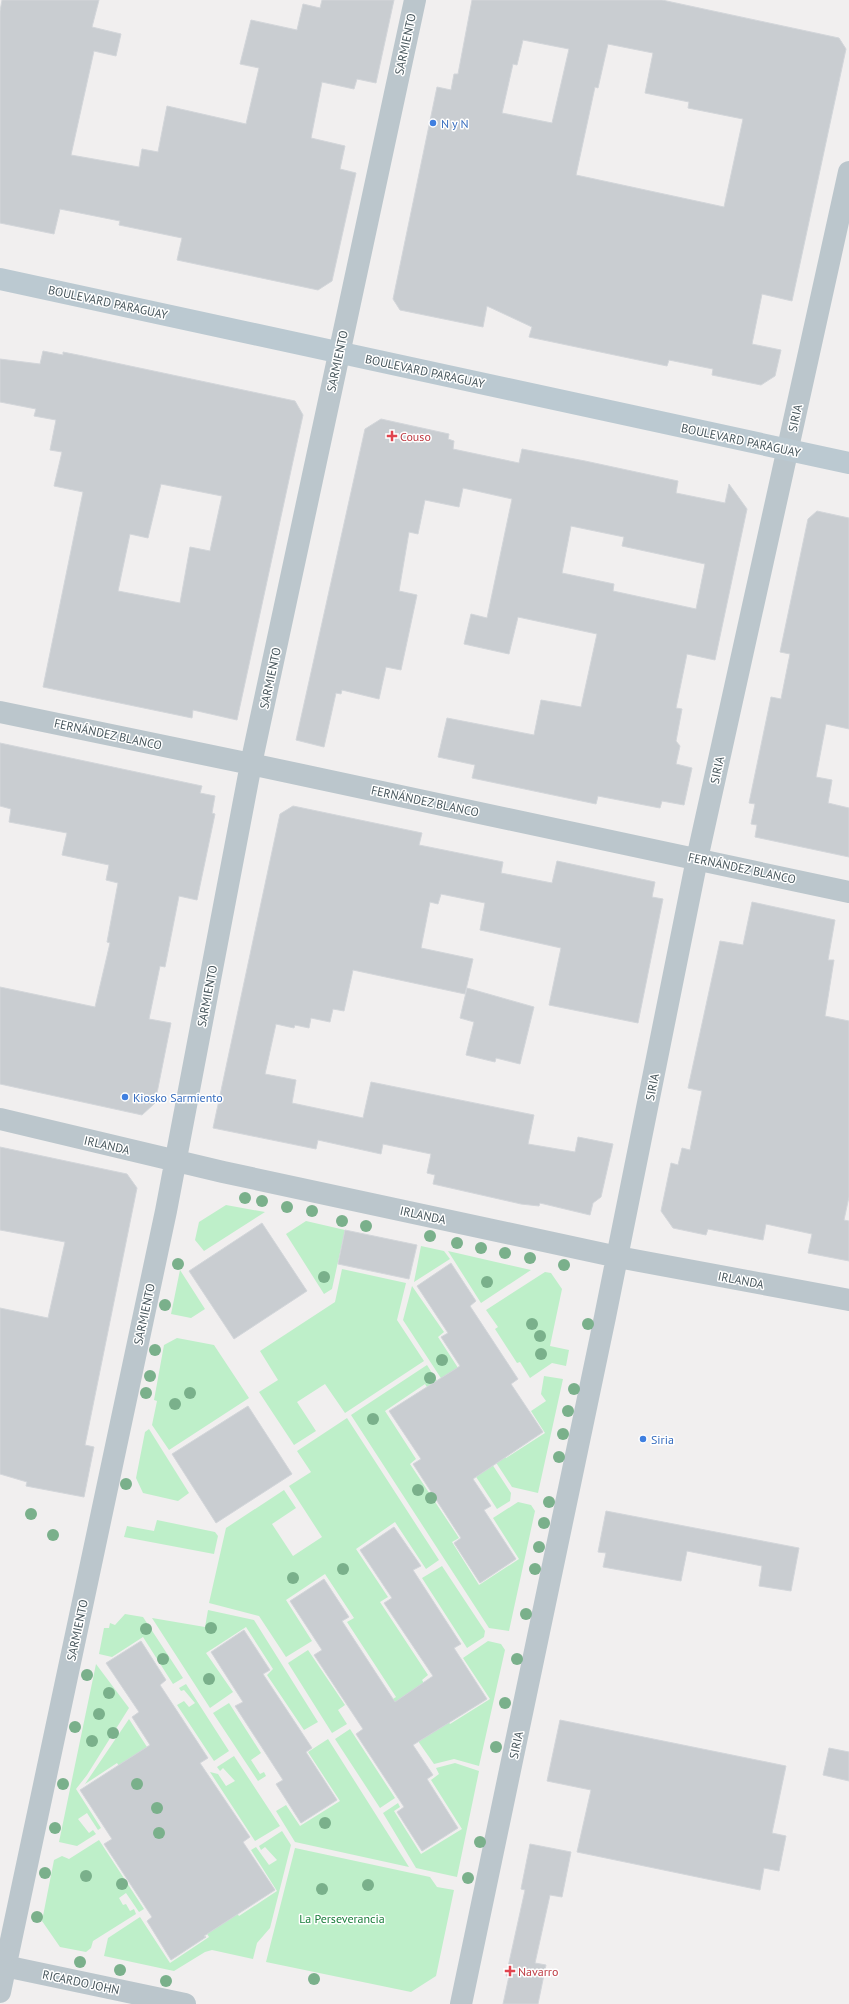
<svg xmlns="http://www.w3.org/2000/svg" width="849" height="2004" viewBox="0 0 849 2004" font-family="'PT Sans',sans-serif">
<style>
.green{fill:#beefc9}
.building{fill:#c9cdd1;stroke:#d3d6da;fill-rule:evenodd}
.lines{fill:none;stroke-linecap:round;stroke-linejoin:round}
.minor{stroke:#bbc6cc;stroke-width:22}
.secondary{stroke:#bbc9d1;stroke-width:22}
.tree{fill:#7ab08b}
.shop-dot{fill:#3f7fe0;stroke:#fff;stroke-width:1.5}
.health-dot{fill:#e0444e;stroke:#fff;stroke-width:1.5}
.labels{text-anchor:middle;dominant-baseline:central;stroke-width:3;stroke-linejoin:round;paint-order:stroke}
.street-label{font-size:12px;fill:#47565c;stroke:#fff}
.shop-label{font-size:12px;fill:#366cbe;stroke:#fff;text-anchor:start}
.health-label{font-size:12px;fill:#be3a42;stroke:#fff;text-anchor:start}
.park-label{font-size:12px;fill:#187d3a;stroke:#fff}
</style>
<rect width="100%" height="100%" fill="#f1efef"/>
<path class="green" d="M 226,1205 L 265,1212 L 204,1251 L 195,1240 L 199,1222 Z
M 306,1221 L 345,1230 L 332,1289 L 324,1294 L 286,1234 Z
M 421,1246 L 444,1251 L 450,1259 L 414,1282 Z
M 448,1251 L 531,1270 L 481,1303 Z
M 342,1269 L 406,1283 L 397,1320 L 424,1361 L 345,1413 L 325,1384 L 297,1402 L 316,1431 L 294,1445 L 259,1392 L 278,1380 L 260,1351 L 335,1302 Z
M 180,1270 L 205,1309 L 191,1318 L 171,1314 Z
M 545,1272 L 551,1273 L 562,1289 L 550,1346 L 569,1350 L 566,1366 L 552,1363 L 530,1378 L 520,1362 L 517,1363 L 495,1329 L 498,1327 L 486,1310 Z
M 412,1286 L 444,1332 L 438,1337 L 486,1411 L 479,1416 L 506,1458 L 545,1433 L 531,1411 L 546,1401 L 541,1394 L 544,1376 L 563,1379 L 538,1493 L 512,1487 L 403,1320 Z
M 177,1338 L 214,1345 L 249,1398 L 169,1450 L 152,1425 L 157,1401 L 154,1400 L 164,1345 Z
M 427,1365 L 465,1425 L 455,1431 L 425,1384 L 385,1411 L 416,1459 L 410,1464 L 459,1538 L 452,1542 L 479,1585 L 519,1559 L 493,1518 L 518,1502 L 531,1505 L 535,1511 L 509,1631 L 489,1628 L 351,1415 Z
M 347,1418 L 439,1560 L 426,1569 L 395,1522 L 356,1549 L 388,1597 L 380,1602 L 428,1675 L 422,1680 L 450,1724 L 490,1699 L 463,1658 L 488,1641 L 501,1644 L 505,1650 L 479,1766 L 454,1759 L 434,1764 L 390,1701 L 396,1697 L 347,1622 L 354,1618 L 325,1574 L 286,1600 L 312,1641 L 286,1657 L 259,1616 L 209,1603 L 226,1528 L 284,1490 L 296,1508 L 272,1524 L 293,1556 L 322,1537 L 289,1486 L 311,1472 L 297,1451 Z
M 149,1429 L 189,1493 L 178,1501 L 143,1493 L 136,1478 L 145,1432 Z
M 469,1429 L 511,1493 L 510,1501 L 497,1509 L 452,1440 Z
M 157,1520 L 215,1532 L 218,1536 L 214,1554 L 124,1537 L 127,1526 L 154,1531 Z
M 442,1566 L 485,1631 L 484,1637 L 467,1648 L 422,1578 Z
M 208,1610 L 254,1620 L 318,1722 L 304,1730 L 267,1675 L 273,1669 L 246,1627 L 206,1653 L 233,1692 L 210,1708 L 152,1618 L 205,1627 Z
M 125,1614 L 143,1617 L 183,1678 L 173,1684 L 143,1637 L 112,1657 L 99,1654 L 104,1628 L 109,1628 L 110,1623 L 115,1625 Z
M 308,1650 L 345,1705 L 338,1710 L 347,1724 L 332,1733 L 288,1663 Z
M 96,1664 L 129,1708 L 87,1775 L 76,1789 L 101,1828 L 98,1830 L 87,1813 L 78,1819 L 89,1833 L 93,1830 L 96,1834 L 77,1846 L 59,1842 Z
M 186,1684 L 229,1751 L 214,1761 L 177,1705 L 184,1701 L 189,1707 L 195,1703 L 184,1690 L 181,1691 L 179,1688 Z
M 229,1703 L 261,1753 L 251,1760 L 260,1774 L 264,1772 L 266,1776 L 258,1781 L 213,1713 Z
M 129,1719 L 176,1792 L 209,1870 L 239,1916 L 277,1891 L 251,1850 L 256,1847 L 269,1865 L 277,1860 L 265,1847 L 261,1850 L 259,1846 L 282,1831 L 291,1845 L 270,1928 L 257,1943 L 253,1959 L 212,1950 L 205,1952 L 174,1971 L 104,1956 L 108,1938 L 140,1917 L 170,1963 L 209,1937 L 179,1889 L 145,1805 L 117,1763 L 85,1784 Z
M 350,1729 L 395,1798 L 380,1808 L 335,1739 Z
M 328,1739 L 409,1867 L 295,1842 L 276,1811 L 286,1805 L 300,1826 L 340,1801 L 308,1752 Z
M 234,1756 L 280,1826 L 255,1841 L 210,1772 L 218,1774 L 226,1786 L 235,1781 L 223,1768 L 220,1771 L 217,1767 Z
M 455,1763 L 479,1771 L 457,1877 L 416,1868 L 383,1813 L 398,1803 L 400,1807 L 394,1811 L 421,1854 L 462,1829 L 431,1780 L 439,1774 L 436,1768 Z
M 99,1840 L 144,1909 L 139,1912 L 126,1893 L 119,1898 L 123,1905 L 126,1904 L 130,1911 L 134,1909 L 136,1914 L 93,1941 L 91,1948 L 86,1952 L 60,1947 L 42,1921 L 54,1860 L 62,1856 L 69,1859 Z
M 295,1848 L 430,1877 L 437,1887 L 454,1890 L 436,1976 L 411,1992 L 266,1962 Z"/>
<path class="building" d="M 2,0 L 99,0 L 92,27 L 121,34 L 116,56 L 94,51 L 71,155 L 139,167 L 142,149 L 158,152 L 167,106 L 246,124 L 259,68 L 240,64 L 251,20 L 297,30 L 303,4 L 320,8 L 322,0 L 394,0 L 376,83 L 357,79 L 354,89 L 322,82 L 311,138 L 345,146 L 340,169 L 356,173 L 332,281 L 318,290 L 177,260 L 182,238 L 119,225 L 120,221 L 60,209 L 54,234 L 0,223 L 0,11 Z
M 472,0 L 662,0 L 839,38 L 846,49 L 792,301 L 762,294 L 752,344 L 781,350 L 775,376 L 761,385 L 712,375 L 713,369 L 669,360 L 667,366 L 529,337 L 532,327 L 487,306 L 483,327 L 400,310 L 393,299 L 437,87 L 451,90 L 454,74 L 458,74 ZM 523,40 L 569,49 L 552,123 L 502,113 L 513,64 L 517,65 ZM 608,44 L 653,53 L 645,93 L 689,102 L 688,108 L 743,119 L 724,207 L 576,175 L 595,87 L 598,88 Z
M 43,351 L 63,355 L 63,352 L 83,356 L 295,401 L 303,415 L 237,720 L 193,710 L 192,718 L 43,687 L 83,492 L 54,486 L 62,452 L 50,450 L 56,420 L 34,416 L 36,409 L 0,402 L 0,359 L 40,364 ZM 161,484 L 222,496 L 210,551 L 190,547 L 180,603 L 118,591 L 130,534 L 148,538 Z
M 381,419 L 449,434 L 448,439 L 454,441 L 453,449 L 519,463 L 522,449 L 585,461 L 678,481 L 676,493 L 725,503 L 729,484 L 747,509 L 715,660 L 687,654 L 676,708 L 682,709 L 676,741 L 680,746 L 676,764 L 692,768 L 684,805 L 662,801 L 660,808 L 598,796 L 596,804 L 472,778 L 475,765 L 438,757 L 447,718 L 534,735 L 541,700 L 581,707 L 597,634 L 518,617 L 509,654 L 464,644 L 471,614 L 487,618 L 512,499 L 463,488 L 459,507 L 425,500 L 418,534 L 409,532 L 399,591 L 417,595 L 401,670 L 386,667 L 379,699 L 342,690 L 341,694 L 336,693 L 324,747 L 296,740 L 365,429 ZM 571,526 L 624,537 L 622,546 L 705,564 L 696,609 L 613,591 L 614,584 L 562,573 Z
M 817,511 L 849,518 L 849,729 L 826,724 L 816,777 L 832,780 L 828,803 L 849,808 L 849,857 L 755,837 L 757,825 L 751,824 L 755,804 L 749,803 L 771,697 L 781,699 L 790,654 L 780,652 L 808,519 Z
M 0,743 L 202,786 L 200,793 L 215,796 L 212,813 L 215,814 L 197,900 L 179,896 L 165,967 L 160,966 L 149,1019 L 171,1023 L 155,1103 L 142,1115 L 0,1084 L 0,987 L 95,1007 L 110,943 L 107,942 L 118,883 L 106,880 L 109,865 L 62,855 L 67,833 L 9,822 L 11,809 L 0,806 Z
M 293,806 L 422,833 L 419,845 L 503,862 L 501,873 L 552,883 L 557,861 L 655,882 L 652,897 L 663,899 L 638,1023 L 549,1005 L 561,948 L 480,930 L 485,903 L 441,894 L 438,904 L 430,902 L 421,948 L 473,959 L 465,994 L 353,970 L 344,1011 L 333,1009 L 330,1022 L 311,1018 L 309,1028 L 295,1025 L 294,1028 L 276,1024 L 265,1074 L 296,1080 L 292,1103 L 363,1118 L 371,1082 L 534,1115 L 528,1144 L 575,1152 L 578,1137 L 613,1144 L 601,1197 L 593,1203 L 590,1215 L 540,1203 L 539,1206 L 521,1204 L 433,1184 L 435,1175 L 427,1173 L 431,1154 L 383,1144 L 381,1154 L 318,1140 L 316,1149 L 213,1128 L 280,814 Z
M 752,902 L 835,920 L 828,960 L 834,960 L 825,1016 L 849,1021 L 849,1197 L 844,1220 L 849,1221 L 849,1261 L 808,1253 L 812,1234 L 766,1224 L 763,1240 L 708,1229 L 706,1235 L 673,1228 L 661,1211 L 671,1163 L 678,1165 L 682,1148 L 690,1150 L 702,1091 L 688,1088 L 720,941 L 743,945 Z
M 467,988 L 534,1007 L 520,1064 L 496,1058 L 495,1062 L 466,1055 L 474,1022 L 460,1018 Z
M 0,1147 L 127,1174 L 137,1188 L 85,1445 L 94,1447 L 84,1497 L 26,1486 L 27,1482 L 0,1474 L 0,1308 L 48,1318 L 65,1242 L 0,1230 Z
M 262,1223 L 307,1291 L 234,1339 L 189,1271 Z
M 345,1230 L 417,1245 L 409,1279 L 338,1264 Z
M 451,1263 L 476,1301 L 470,1306 L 518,1379 L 511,1384 L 543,1432 L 473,1479 L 491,1506 L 484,1510 L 516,1559 L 480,1583 L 454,1543 L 461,1538 L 413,1464 L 421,1459 L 389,1411 L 460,1366 L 441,1337 L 448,1333 L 417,1286 Z
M 248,1406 L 292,1474 L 216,1523 L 172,1454 Z
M 606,1511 L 799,1548 L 791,1591 L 759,1586 L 762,1566 L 687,1551 L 681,1581 L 603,1567 L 606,1553 L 598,1552 Z
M 394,1527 L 421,1566 L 413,1570 L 461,1644 L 454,1648 L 487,1699 L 413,1745 L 433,1775 L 427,1779 L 458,1828 L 422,1851 L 397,1812 L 404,1807 L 356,1734 L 363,1729 L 314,1655 L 322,1650 L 290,1601 L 324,1579 L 349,1617 L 342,1621 L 395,1702 L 433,1676 L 384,1603 L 392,1598 L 360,1550 Z
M 244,1630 L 270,1670 L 263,1674 L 312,1748 L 306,1752 L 337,1800 L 301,1823 L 276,1784 L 283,1780 L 235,1706 L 243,1702 L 211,1652 Z
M 141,1641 L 166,1680 L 160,1685 L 208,1758 L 200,1763 L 250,1837 L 243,1842 L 275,1890 L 204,1936 L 206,1937 L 171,1960 L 147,1921 L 152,1917 L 104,1844 L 112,1839 L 80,1790 L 150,1745 L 132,1717 L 139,1712 L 106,1663 Z
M 560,1720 L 786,1766 L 772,1833 L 786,1836 L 779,1871 L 764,1868 L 760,1890 L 577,1852 L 591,1790 L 547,1781 Z
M 829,1748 L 849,1752 L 849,1781 L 823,1775 Z
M 530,1844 L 571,1852 L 562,1897 L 550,1895 L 535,1963 L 546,1965 L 538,2004 L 503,2004 L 509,1976 L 506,1976 L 525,1890 L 521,1889 Z"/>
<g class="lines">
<path class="minor" d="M 0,712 L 251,764 L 849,892
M 0,1119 L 223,1172 L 618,1257 L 849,1300
M 0,1965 L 185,2004
M 0,1992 L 166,1211 L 251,764 L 415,0
M 461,2004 L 605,1317 L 697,859 L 849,172"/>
<path class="secondary" d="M 0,279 L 849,463"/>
</g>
<g class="tree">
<circle cx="245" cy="1198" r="6"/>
<circle cx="262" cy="1201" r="6"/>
<circle cx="287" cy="1207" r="6"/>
<circle cx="312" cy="1211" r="6"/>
<circle cx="342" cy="1221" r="6"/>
<circle cx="366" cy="1226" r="6"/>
<circle cx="430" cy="1236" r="6"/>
<circle cx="457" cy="1243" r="6"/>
<circle cx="481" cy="1248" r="6"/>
<circle cx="505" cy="1253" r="6"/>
<circle cx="530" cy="1258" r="6"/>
<circle cx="178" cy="1264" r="6"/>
<circle cx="564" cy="1265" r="6"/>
<circle cx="324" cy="1277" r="6"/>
<circle cx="487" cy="1282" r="6"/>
<circle cx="165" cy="1305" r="6"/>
<circle cx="532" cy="1324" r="6"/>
<circle cx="588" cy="1324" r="6"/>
<circle cx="540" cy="1336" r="6"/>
<circle cx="155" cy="1350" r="6"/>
<circle cx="541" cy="1354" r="6"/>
<circle cx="442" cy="1360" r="6"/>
<circle cx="150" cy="1376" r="6"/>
<circle cx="430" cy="1378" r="6"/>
<circle cx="574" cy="1389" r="6"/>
<circle cx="146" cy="1393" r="6"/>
<circle cx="190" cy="1393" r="6"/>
<circle cx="175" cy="1404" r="6"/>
<circle cx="568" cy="1411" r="6"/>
<circle cx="373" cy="1419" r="6"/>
<circle cx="563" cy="1434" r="6"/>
<circle cx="559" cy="1457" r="6"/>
<circle cx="126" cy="1484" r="6"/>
<circle cx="418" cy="1490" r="6"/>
<circle cx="431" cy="1498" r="6"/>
<circle cx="549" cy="1502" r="6"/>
<circle cx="31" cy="1514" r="6"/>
<circle cx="544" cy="1523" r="6"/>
<circle cx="53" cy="1535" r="6"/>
<circle cx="539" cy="1547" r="6"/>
<circle cx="343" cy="1569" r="6"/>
<circle cx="535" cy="1569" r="6"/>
<circle cx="293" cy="1578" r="6"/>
<circle cx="526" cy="1614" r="6"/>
<circle cx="211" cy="1628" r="6"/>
<circle cx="146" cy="1629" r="6"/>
<circle cx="163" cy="1659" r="6"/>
<circle cx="517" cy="1659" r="6"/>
<circle cx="87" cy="1675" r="6"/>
<circle cx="209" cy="1679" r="6"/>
<circle cx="109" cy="1693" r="6"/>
<circle cx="505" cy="1703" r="6"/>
<circle cx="99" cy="1714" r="6"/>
<circle cx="75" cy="1727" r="6"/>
<circle cx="113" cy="1733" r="6"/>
<circle cx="92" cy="1741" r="6"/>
<circle cx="496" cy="1747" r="6"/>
<circle cx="63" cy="1784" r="6"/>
<circle cx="137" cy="1784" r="6"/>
<circle cx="157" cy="1808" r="6"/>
<circle cx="325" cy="1823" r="6"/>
<circle cx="55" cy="1828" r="6"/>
<circle cx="159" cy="1833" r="6"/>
<circle cx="480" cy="1842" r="6"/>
<circle cx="45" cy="1873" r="6"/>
<circle cx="86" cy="1876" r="6"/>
<circle cx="468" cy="1878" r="6"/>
<circle cx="122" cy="1884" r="6"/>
<circle cx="368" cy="1885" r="6"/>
<circle cx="322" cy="1889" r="6"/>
<circle cx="37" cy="1917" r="6"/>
<circle cx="80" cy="1962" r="6"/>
<circle cx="120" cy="1970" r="6"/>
<circle cx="314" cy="1979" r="6"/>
<circle cx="166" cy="1981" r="6"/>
</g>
<g class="shop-dot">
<circle cx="433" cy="123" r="4"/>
<circle cx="125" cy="1097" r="4"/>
<circle cx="643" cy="1439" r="4"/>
</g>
<g class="health-dot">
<path d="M390 430h4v4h4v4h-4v4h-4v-4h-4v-4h4z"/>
<path d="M508 1965h4v4h4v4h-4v4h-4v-4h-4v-4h4z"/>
</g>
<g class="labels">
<g class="street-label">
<text transform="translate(405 44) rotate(-78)">SARMIENTO</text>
<text transform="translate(108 302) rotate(12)">BOULEVARD PARAGUAY</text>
<text transform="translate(337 361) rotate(-78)">SARMIENTO</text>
<text transform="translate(425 371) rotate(12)">BOULEVARD PARAGUAY</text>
<text transform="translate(795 418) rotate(-78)">SIRIA</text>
<text transform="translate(741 440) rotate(12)">BOULEVARD PARAGUAY</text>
<text transform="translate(270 678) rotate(-78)">SARMIENTO</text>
<text transform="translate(108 734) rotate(12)">FERNÁNDEZ BLANCO</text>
<text transform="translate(717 770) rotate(-78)">SIRIA</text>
<text transform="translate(425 801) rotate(12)">FERNÁNDEZ BLANCO</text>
<text transform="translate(742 868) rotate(12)">FERNÁNDEZ BLANCO</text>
<text transform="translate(207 996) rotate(-79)">SARMIENTO</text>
<text transform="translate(652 1087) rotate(-79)">SIRIA</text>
<text transform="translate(107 1145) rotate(13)">IRLANDA</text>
<text transform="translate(423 1215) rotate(12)">IRLANDA</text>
<text transform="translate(741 1280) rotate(11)">IRLANDA</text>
<text transform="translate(144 1314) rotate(-78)">SARMIENTO</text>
<text transform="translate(77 1630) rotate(-78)">SARMIENTO</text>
<text transform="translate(516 1745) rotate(-78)">SIRIA</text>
<text transform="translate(81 1982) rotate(12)">RICARDO JOHN</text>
</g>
<g class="shop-label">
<text x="441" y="123">N y N</text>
<text x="133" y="1097">Kiosko Sarmiento</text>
<text x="651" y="1439">Siria</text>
</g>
<g class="health-label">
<text x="400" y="436">Couso</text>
<text x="518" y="1971">Navarro</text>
</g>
<g class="park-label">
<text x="342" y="1918">La Perseverancia</text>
</g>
</g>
</svg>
